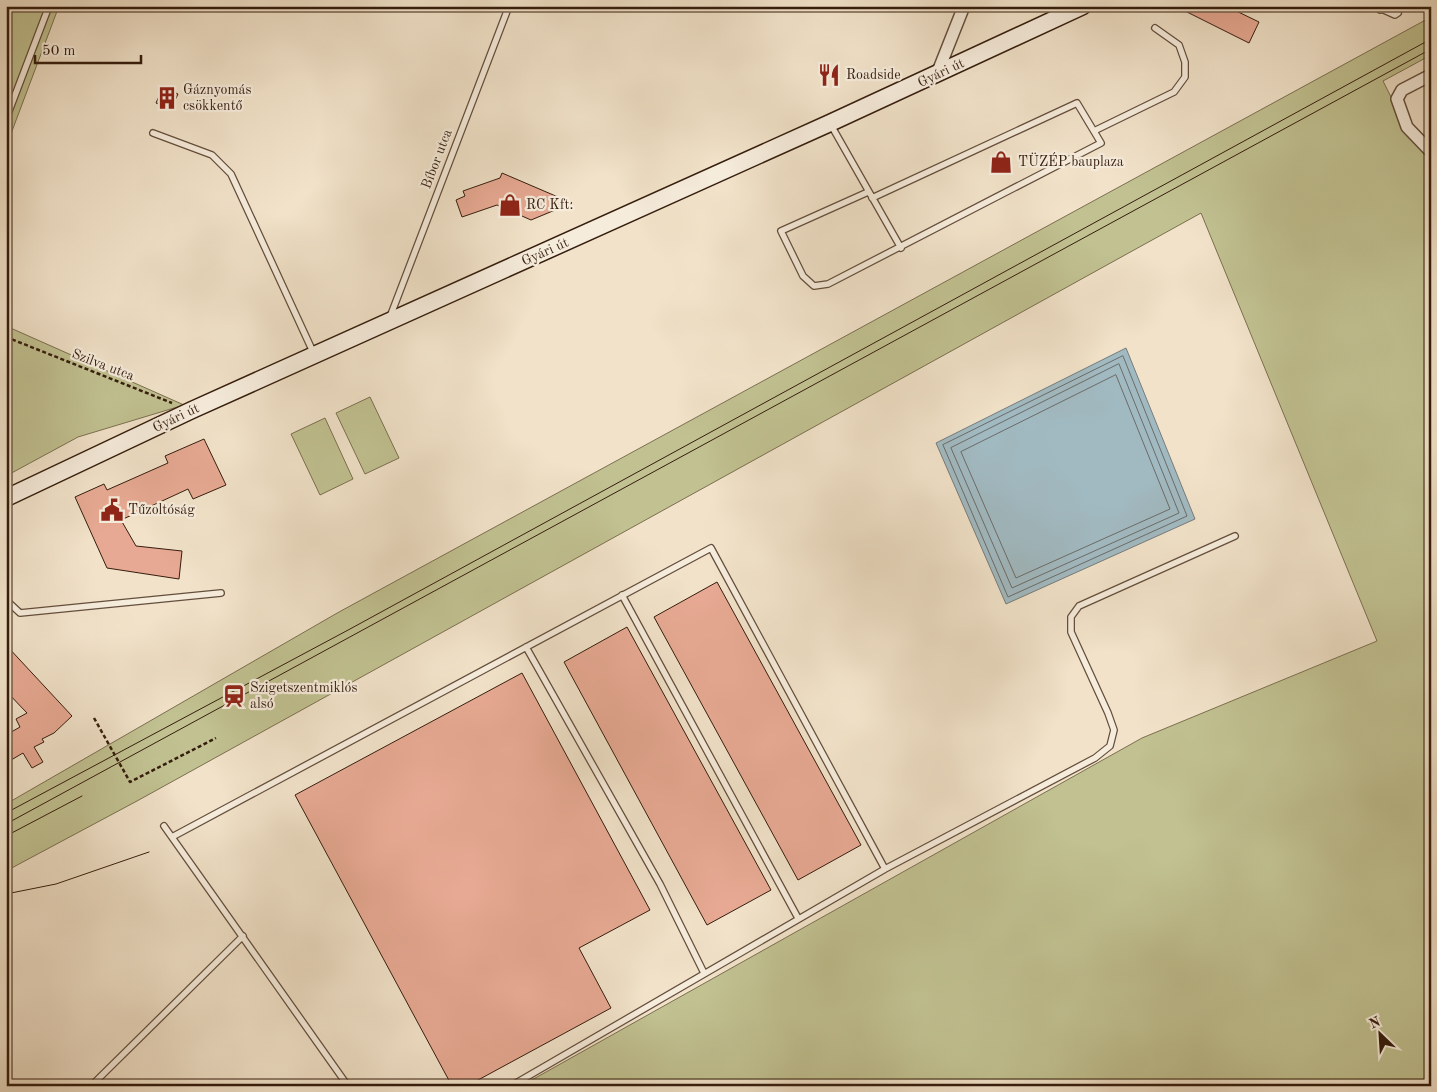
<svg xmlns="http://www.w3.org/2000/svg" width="1437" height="1092" viewBox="0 0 1437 1092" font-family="'Old Standard TT',serif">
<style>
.green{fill:#c1c191;stroke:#7b6f4f}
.water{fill:#a1bac2;stroke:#767b7a}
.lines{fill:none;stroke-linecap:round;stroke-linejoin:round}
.shore{stroke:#6b6c68;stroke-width:1}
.building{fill:#e7a993;stroke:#351d0d}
.lane-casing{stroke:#644e3c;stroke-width:8}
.street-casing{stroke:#644e3c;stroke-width:14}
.secondary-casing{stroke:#351d0d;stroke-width:19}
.path{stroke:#351d0d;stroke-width:2.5;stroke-dasharray:4 2.5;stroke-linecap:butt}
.lane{stroke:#f6ecdc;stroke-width:5.5}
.street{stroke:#f6ecdc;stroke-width:11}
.secondary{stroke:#f6ecdc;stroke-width:16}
.tram{stroke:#351d0d;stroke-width:1}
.labels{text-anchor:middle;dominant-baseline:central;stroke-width:4.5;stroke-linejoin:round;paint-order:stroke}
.street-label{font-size:14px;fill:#351d0d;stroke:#f6ecdc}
.poi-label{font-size:14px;fill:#351d0d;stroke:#f6ecdc;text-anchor:start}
</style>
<rect width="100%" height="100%" fill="#f1e2c9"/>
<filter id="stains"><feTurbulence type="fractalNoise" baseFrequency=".004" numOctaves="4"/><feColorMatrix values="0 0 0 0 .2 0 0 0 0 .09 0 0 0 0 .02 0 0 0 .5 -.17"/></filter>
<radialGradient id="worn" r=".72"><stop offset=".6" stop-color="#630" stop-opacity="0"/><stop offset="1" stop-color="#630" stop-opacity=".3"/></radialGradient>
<path class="green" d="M 6,6 L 59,6 L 6,147 Z
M 1431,17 L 1431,55 L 1383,81 L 1397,109 L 1431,154 L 1431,1086 L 521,1086 L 1142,738 L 1377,641 L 1201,213 L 137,801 L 6,871 L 6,804 L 339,612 Z
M 6,326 L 184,405 L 78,437 L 6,476 Z
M 370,397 L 399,458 L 365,474 L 336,413 Z
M 325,418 L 353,479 L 320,495 L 291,434 Z"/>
<path class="water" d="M 1126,348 L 1195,519 L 1006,604 L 936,443 Z"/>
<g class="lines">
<path class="shore" d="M 1123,356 L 1187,516 L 1008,597 L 943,445 Z
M 1119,364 L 1179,513 L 1012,588 L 951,448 Z
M 1116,375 L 1170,509 L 1016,578 L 961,452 Z"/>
</g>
<path class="building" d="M 1175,6 L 1226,6 L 1259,22 L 1249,43 Z
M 163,87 L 178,94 L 171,109 L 156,103 Z
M 502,173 L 572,203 L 531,220 L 497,205 L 462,217 L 456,200 L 465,196 L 463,191 L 500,178 Z
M 204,439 L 226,485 L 193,499 L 188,489 L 121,520 L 136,546 L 182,551 L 179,579 L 107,568 L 75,497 L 104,484 L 107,490 L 168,463 L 165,456 Z
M 717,582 L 861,845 L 798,880 L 654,617 Z
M 627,627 L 771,890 L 707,925 L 564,662 Z
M 6,645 L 72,716 L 54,733 L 42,739 L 44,742 L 34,747 L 43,762 L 32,768 L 23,753 L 6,763 L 6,735 L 20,727 L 16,719 L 27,713 L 6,691 Z
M 522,673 L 650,910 L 579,948 L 611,1008 L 467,1086 L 452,1086 L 295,795 Z"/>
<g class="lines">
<defs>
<path id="lane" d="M 1375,6 L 1395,15 L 1398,13
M 1380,10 L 1390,7
M 6,119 L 49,6
M 831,125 L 901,248
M 1094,131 L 1174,92 L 1185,77 L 1185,62 L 1179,45 L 1155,28
M 153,133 L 212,155 L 231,174 L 314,354
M 868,192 L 781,231 L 803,276 L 814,286 L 828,284 L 1101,143 L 1077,103 L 872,198
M 390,317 L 509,6
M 622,595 L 798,918
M 6,600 L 20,613 L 221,593
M 526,647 L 660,884 L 704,973
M 164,826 L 348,1086
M 172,837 L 711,548 L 885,869 L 511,1086
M 885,869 L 1095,758 L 1110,746 L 1114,730 L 1108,713 L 1071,632 L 1071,617 L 1079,606 L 1235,536
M 91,1086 L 243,936"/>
<path id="street" d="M 937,74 L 964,6
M 1431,75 L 1402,90 L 1397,99 L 1407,127 L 1431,152"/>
<path id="secondary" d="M 6,498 L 192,410 L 830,123 L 1083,6"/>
</defs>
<use href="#lane" class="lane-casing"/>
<use href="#street" class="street-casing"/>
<use href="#secondary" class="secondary-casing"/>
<path class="path" d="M 6,337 L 172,403
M 94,718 L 130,782 L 216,738"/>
<use href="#lane" class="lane"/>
<use href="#street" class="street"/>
<use href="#secondary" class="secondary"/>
<path class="tram" d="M 6,813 L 350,629 L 1431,39
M 6,824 L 1431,49
M 6,836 L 82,796
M 6,894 L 56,884 L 149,852"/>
</g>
<defs>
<symbol id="restaurant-bare" viewBox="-9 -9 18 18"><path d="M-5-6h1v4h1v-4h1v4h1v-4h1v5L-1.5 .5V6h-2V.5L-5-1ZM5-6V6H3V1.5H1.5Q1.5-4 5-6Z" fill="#8f2418" stroke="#f6ecdc" stroke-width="2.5" paint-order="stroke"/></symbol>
<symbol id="building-bare" viewBox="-9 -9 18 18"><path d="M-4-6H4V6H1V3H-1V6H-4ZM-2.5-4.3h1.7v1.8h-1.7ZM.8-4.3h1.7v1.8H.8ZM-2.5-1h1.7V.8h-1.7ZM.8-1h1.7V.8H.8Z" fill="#8f2418" stroke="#f6ecdc" stroke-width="2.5" paint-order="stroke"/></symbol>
<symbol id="shop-bare" viewBox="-9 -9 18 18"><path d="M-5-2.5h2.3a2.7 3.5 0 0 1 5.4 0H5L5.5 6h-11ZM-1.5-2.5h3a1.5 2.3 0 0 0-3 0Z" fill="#8f2418" stroke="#f6ecdc" stroke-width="2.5" paint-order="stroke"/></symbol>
<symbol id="civic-bare" viewBox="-9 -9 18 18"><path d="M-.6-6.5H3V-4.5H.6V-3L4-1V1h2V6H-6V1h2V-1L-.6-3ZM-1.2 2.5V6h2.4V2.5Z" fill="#8f2418" stroke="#f6ecdc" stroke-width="2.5" paint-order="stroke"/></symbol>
<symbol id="station-bare" viewBox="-9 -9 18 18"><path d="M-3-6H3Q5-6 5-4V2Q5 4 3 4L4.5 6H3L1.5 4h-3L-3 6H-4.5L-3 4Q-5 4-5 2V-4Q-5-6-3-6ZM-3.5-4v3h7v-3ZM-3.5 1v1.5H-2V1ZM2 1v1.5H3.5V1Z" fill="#8f2418" stroke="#f6ecdc" stroke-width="2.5" paint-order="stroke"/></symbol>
</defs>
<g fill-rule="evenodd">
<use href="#restaurant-bare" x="813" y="59" width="32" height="32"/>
<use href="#building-bare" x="151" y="82" width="32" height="32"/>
<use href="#shop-bare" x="985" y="146" width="32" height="32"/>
<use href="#shop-bare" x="494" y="189" width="32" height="32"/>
<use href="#civic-bare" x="96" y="494" width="32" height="32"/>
<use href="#station-bare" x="218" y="680" width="32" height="32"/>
</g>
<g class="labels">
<g class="street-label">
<text transform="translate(941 73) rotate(-25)">Gyári út</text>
<text transform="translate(437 159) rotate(-69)">Bíbor utca</text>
<text transform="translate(545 252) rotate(-24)">Gyári út</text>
<text transform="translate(103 365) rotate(21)">Szilva utca</text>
<text transform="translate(176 418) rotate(-25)">Gyári út</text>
</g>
<g class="poi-label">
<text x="846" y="75">Roadside</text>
<text x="183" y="90">Gáznyomás<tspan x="183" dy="16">csökkentő</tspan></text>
<text x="1018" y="162">TÜZÉP bauplaza</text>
<text x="526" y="205">RC Kft.</text>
<text x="128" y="510">Tűzoltóság</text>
<text x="250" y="688">Szigetszentmiklós<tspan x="250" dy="16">alsó</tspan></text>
</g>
</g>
<rect width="1437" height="1092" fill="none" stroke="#f1e2c9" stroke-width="25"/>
<rect x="8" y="8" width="1422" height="1077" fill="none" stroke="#351d0d" stroke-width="2.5"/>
<rect x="12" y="12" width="1412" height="1067" fill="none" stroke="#351d0d"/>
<g transform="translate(1380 1034) rotate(335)" stroke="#f6ecdc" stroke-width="4" paint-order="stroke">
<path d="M0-4L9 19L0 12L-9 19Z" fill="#351d0d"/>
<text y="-8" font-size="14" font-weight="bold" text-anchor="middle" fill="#351d0d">N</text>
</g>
<path d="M35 55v8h106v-8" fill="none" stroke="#351d0d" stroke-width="2.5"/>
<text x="42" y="55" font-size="15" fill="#351d0d" stroke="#f6ecdc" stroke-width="4" paint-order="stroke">50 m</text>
<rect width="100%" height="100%" filter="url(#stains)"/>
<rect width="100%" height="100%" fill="url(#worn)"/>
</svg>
